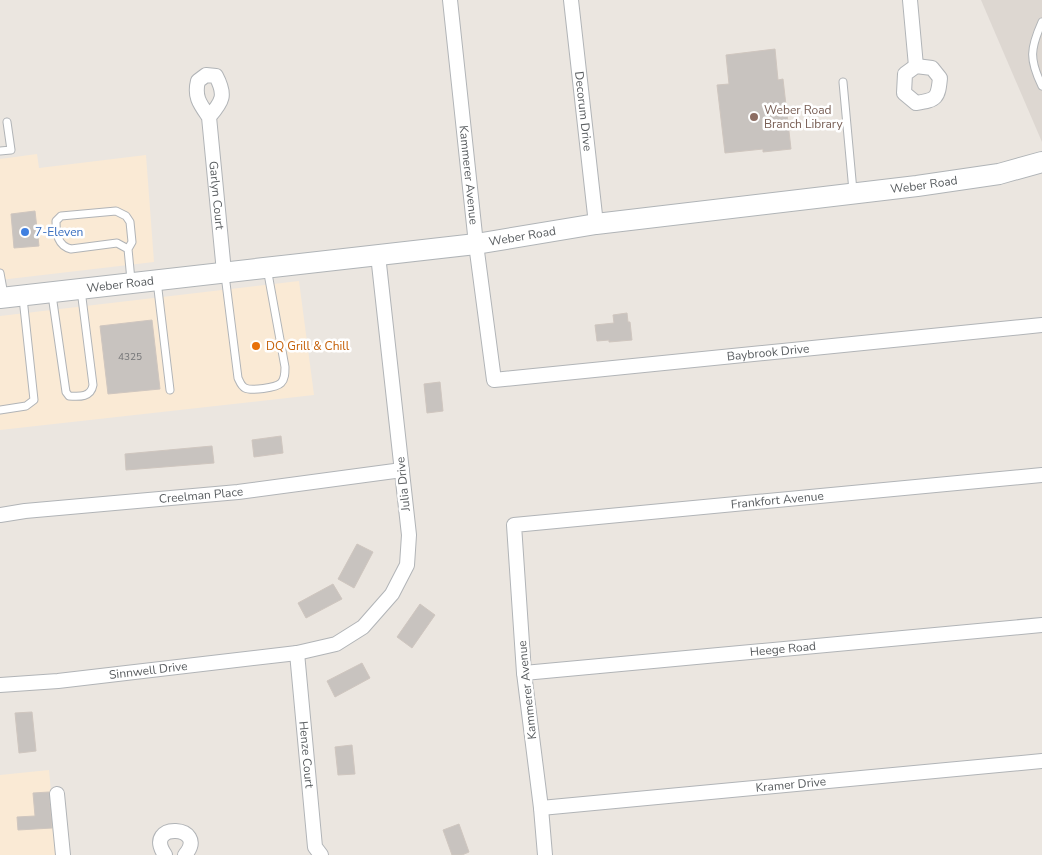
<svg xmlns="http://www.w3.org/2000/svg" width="1042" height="855" viewBox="0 0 1042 855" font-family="'Nunito Sans',sans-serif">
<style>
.commercial{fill:#faead5}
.education{fill:#ddd7d1}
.building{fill:#c8c3bf;stroke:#cfc6bf}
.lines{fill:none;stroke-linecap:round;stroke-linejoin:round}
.service-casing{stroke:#b1b4b7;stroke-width:9}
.minor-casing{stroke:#b1b4b7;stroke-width:16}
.secondary-casing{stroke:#b0b4b7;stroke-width:22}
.service{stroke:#fff;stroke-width:7}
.minor{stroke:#fff;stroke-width:14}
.secondary{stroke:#fff;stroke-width:20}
.education-dot{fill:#8d6e63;stroke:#fff;stroke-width:2}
.shop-dot{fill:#3f7fe0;stroke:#fff;stroke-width:2}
.food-dot{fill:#e8710a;stroke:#fff;stroke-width:2}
.labels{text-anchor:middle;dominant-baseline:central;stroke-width:5;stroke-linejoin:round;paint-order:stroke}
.number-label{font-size:10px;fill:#757678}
.education-label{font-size:12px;fill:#785e54;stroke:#fff;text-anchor:start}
.street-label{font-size:12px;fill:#595d60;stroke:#fff}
.shop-label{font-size:12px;fill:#366cbe;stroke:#fff;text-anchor:start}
.food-label{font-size:12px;fill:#c56008;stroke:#fff;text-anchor:start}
</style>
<rect width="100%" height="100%" fill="#ebe6e0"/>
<path class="commercial" d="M 37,154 L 39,168 L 146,155 L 154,262 L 0,280 L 0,159 Z
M 299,281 L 314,395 L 0,430 L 0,316 Z
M 49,770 L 57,855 L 0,855 L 0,775 Z"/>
<path class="education" d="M 981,0 L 1042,0 L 1042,142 Z"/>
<path class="building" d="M 775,49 L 778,80 L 783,79 L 791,149 L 763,152 L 763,149 L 725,153 L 717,85 L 729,84 L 726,55 Z
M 35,211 L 39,246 L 14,248 L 11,214 Z
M 627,313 L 628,322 L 630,322 L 632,340 L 609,342 L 609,340 L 597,341 L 595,325 L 614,323 L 613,315 Z
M 152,320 L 160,389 L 108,394 L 100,326 Z
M 440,382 L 443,411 L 427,413 L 424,384 Z
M 281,436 L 283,453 L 254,457 L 252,440 Z
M 212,446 L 214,463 L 126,470 L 125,454 Z
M 357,544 L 373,552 L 354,588 L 338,579 Z
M 333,584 L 342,599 L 306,618 L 298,603 Z
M 420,604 L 435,615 L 412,648 L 397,637 Z
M 362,663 L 370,678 L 335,697 L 327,681 Z
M 32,712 L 36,751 L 19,753 L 15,713 Z
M 352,745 L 355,774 L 338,775 L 335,747 Z
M 49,792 L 52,828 L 18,830 L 17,817 L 35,816 L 33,793 Z
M 459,824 L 469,852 L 462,855 L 452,855 L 443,830 Z"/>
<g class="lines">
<defs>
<path id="service" d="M 1042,22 C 1030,49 1029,59 1042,86
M 843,82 L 853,191
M 0,151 L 11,150 L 7,122
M 128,249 L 117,243 L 71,249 C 58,246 56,234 56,221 L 61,216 L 116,211 L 126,216 L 130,222 L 132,242 L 128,249 L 131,280
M 0,273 L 4,295
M 225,275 L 238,378 C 240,382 241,386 245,388 C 251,391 276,388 281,383 C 285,379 285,373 285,367 L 267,268
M 157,281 L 170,390
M 52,295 L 66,392 L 69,396 C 80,397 91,397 93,385 L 81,290
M 0,410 L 26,406 L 34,400 L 23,298"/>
<g id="minor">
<path id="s1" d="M 450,0 L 476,244 L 494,380 L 1042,325"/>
<path id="s2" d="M 571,0 L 596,224"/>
<path d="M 910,0 L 916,66"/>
<path d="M 916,66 L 932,68 L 940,78 C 938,98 937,100 916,103 L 904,93 L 905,74 Z"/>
<path id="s3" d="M 209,117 C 200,104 194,97 198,81 L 206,75 L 216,76 C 226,95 223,101 209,117 L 224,272"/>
<path id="s4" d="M 0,515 L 25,511 L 238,492 L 402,470"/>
<path id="s5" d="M 297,653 L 315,847 L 321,855"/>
<path id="s6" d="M 524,673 L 1042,625"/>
<path id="s7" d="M 0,685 L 58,681 L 297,653 L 336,644 L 363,627 L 392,594 L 407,565 L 409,535 L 378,255"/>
<path d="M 57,794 L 63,855"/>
<path id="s8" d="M 541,808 L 1042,761"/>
<path d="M 165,855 C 142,821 210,825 185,855"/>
<path id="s9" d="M 545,855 L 541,808 L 524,673 L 514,525 L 1042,475"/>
</g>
<g id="secondary">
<path id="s10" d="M 0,298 L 476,244 L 596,224 L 917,186 L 999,174 L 1042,162"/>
</g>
</defs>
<use href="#service" class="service-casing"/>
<use href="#minor" class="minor-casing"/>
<use href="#secondary" class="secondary-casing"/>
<use href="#service" class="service"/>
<use href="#minor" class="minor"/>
<use href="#secondary" class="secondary"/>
</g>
<circle class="education-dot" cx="754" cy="117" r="5"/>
<circle class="shop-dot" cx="25" cy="232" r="5"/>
<circle class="food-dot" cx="256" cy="346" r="5"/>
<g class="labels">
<g class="number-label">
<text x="130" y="357">4325</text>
</g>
<g class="education-label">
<text x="764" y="110">Weber Road<tspan x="764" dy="14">Branch Library</tspan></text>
</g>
<g class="street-label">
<text stroke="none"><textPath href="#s2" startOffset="112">Decorum Drive</textPath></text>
<text stroke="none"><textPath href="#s1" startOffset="176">Kammerer Avenue</textPath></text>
<text stroke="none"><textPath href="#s10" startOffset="931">Weber Road</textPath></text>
<text stroke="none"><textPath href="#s3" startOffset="184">Garlyn Court</textPath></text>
<text stroke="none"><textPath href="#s10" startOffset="526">Weber Road</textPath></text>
<text stroke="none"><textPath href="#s10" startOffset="121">Weber Road</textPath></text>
<text stroke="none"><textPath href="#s1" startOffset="658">Baybrook Drive</textPath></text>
<text transform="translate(403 484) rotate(-96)">Julia Drive</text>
<text stroke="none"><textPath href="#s4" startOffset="202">Creelman Place</textPath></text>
<text stroke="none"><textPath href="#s9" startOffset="596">Frankfort Avenue</textPath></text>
<text stroke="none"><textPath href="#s6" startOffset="260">Heege Road</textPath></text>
<text stroke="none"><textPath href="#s7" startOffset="149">Sinnwell Drive</textPath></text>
<text transform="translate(527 690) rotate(-96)">Kammerer Avenue</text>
<text stroke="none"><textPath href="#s5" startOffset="102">Henze Court</textPath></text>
<text stroke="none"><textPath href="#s8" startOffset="251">Kramer Drive</textPath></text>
</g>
<g class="shop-label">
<text x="35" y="232">7-Eleven</text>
</g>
<g class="food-label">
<text x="266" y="346">DQ Grill &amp; Chill</text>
</g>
</g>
</svg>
